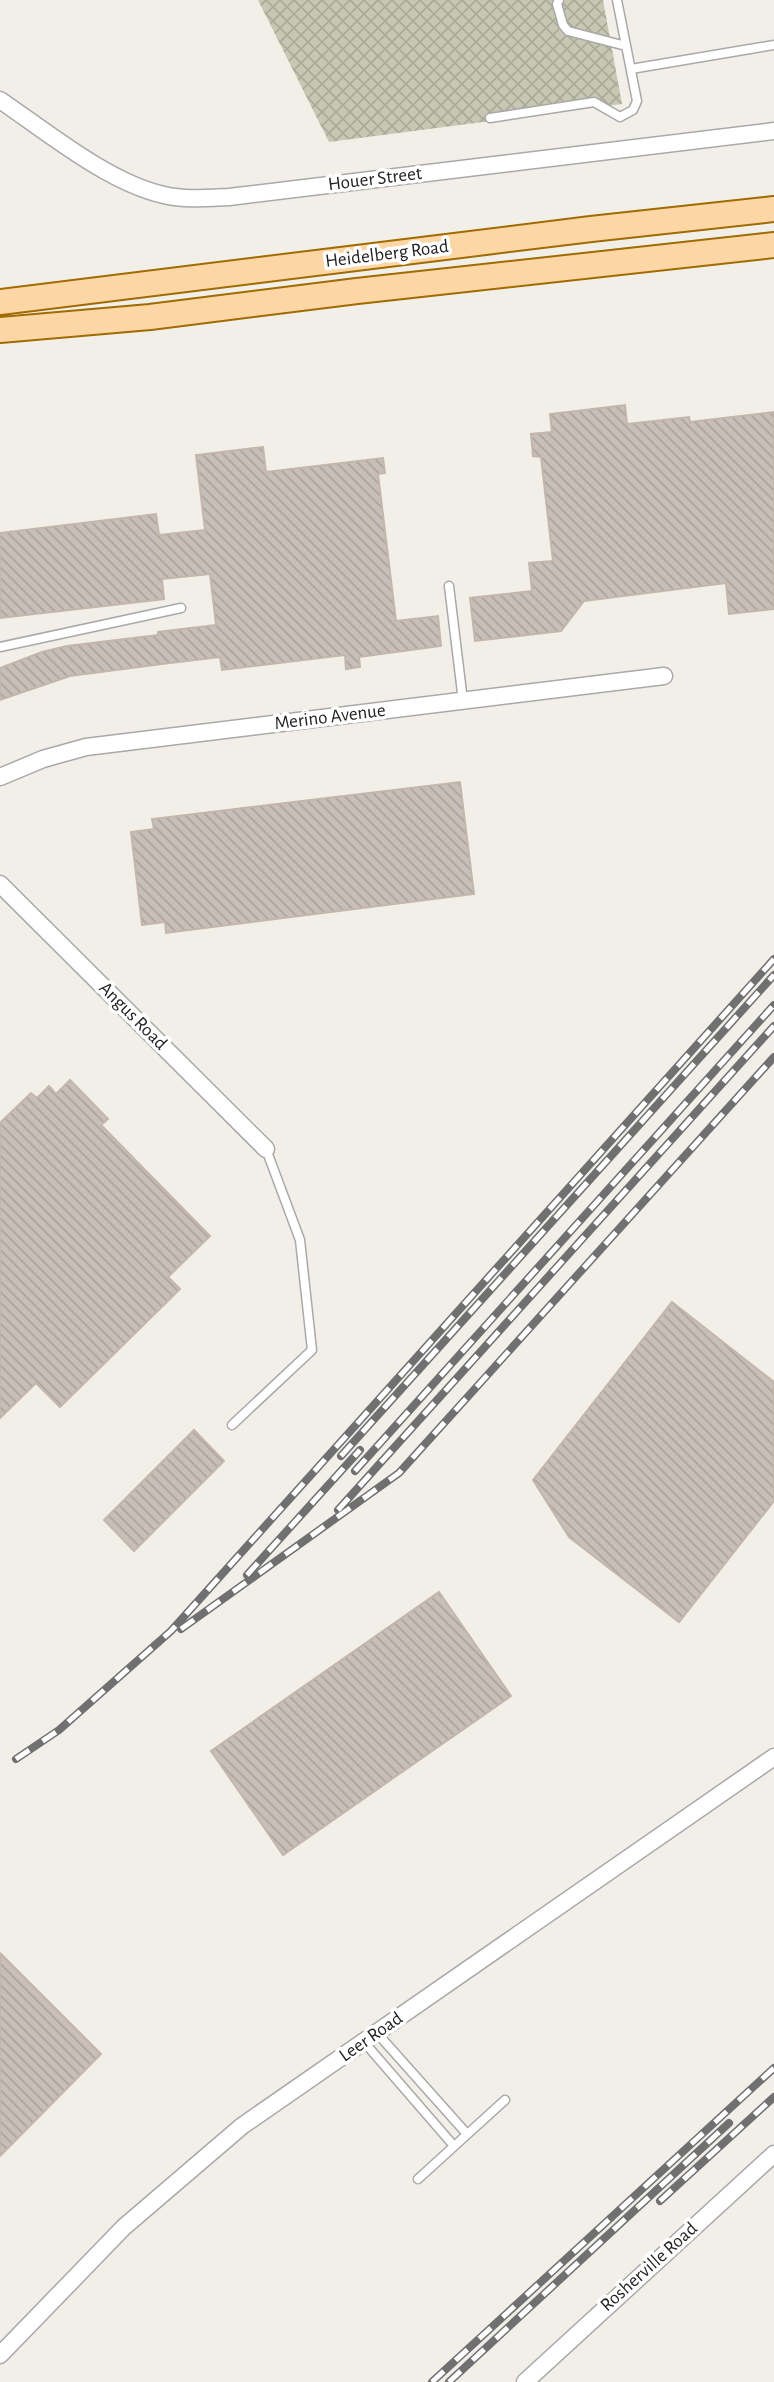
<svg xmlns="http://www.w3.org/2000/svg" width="774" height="2382" viewBox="0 0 774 2382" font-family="'Alegreya Sans',sans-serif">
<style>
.construction{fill:url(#construction-cross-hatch)}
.building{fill:url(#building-back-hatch);stroke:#c4b6ab;stroke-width:2}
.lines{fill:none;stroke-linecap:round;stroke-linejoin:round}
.service-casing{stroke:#a9a9a9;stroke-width:11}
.minor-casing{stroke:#a9a9a9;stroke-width:19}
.primary-casing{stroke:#a06b00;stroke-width:28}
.service{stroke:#fff;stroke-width:8}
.minor{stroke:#fff;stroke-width:16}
.primary{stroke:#fcd6a4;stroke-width:24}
.rail-casing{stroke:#707070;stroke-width:8}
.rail{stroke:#fff;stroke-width:5;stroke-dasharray:16;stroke-linecap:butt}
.labels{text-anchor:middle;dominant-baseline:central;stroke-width:7;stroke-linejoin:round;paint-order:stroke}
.street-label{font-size:19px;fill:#222;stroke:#fff}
</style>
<defs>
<pattern id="construction-cross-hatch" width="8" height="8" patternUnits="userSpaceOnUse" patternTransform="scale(1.75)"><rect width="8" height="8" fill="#c7c7b4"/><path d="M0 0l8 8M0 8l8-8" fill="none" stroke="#abab9a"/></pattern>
<pattern id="building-back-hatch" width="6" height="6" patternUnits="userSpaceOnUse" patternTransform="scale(1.75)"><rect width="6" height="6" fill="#c7bfb8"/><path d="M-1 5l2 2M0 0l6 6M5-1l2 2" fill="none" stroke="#aba49e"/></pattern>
</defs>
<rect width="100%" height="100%" fill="#f2efe9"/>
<path class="construction" d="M 258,0 L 603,0 L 622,104 L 329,142 Z"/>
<path class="building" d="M 625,405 L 627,424 L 689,417 L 690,422 L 774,412 L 774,609 L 729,614 L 726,583 L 584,601 L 561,631 L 475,641 L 470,598 L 532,591 L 529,563 L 553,561 L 541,457 L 533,456 L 531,434 L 552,432 L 550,414 Z
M 263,447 L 266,472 L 383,458 L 385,473 L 378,474 L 396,621 L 438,616 L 441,646 L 359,657 L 360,667 L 346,669 L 345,655 L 222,670 L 220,657 L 162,664 L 70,676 L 0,700 L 0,668 L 42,652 L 67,646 L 158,635 L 158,632 L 216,625 L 210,574 L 162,579 L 164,599 L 0,618 L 0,533 L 156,514 L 159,535 L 205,530 L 196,455 Z
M 460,782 L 474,894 L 166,933 L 165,922 L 142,925 L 131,832 L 154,829 L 152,819 Z
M 70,1080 L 108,1119 L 101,1125 L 210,1236 L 168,1277 L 180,1289 L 60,1407 L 36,1383 L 0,1418 L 0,1123 L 31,1093 L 37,1098 L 49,1086 L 56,1094 Z
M 672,1302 L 774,1382 L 774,1501 L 679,1622 L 569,1537 L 533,1480 Z
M 194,1430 L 224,1461 L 134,1551 L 104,1520 Z
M 439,1592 L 511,1696 L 283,1855 L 211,1751 Z
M 0,1953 L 101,2054 L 0,2156 Z"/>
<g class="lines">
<defs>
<path id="service" d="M 559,0 L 557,4 L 563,25 L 568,31 L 626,46
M 631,69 L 774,45
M 490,118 L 594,102 L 620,117 L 633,110 L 637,101 L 617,0
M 449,586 L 463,701
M 0,647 L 181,608
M 232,1425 L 312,1350 L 300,1240 L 266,1149
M 377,2033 L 467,2134
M 364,2042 L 454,2146
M 418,2179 L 505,2100"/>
<path id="minor" d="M 0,100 C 47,132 109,183 164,195 C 184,200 208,198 229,197 L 774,131
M 0,777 L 43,759 L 86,747 L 664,676
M 0,884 L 266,1149
M 0,2355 L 124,2227 L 242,2126 L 774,1757
M 525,2382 L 774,2154"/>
<path id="primary" d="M 0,302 L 591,229 L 774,209
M 0,330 L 150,317 L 357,291 L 774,245"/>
</defs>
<use href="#service" class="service-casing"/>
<use href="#minor" class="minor-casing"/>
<use href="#primary" class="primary-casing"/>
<use href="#service" class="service"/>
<use href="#minor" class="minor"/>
<use href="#primary" class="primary"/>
<defs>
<path id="rail" d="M 341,1456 L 774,975
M 355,1471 L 774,1005
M 338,1510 L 774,1026
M 247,1575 L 360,1450
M 181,1629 L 399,1473 L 774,1057
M 16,1759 L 59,1730 L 171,1631 L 774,959
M 660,2201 L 774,2097
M 432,2382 L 774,2068
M 449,2382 L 729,2123"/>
</defs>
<use href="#rail" class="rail-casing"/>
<use href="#rail" class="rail"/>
</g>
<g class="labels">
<g class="street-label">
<text transform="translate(375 179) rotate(-7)">Houer Street</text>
<text transform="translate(387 254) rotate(-7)">Heidelberg Road</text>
<text transform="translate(330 717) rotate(-7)">Merino Avenue</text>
<text transform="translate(133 1016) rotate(45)">Angus Road</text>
<text transform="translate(371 2037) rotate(-35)">Leer Road</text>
<text transform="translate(649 2267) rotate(-42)">Rosherville Road</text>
</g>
</g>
</svg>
